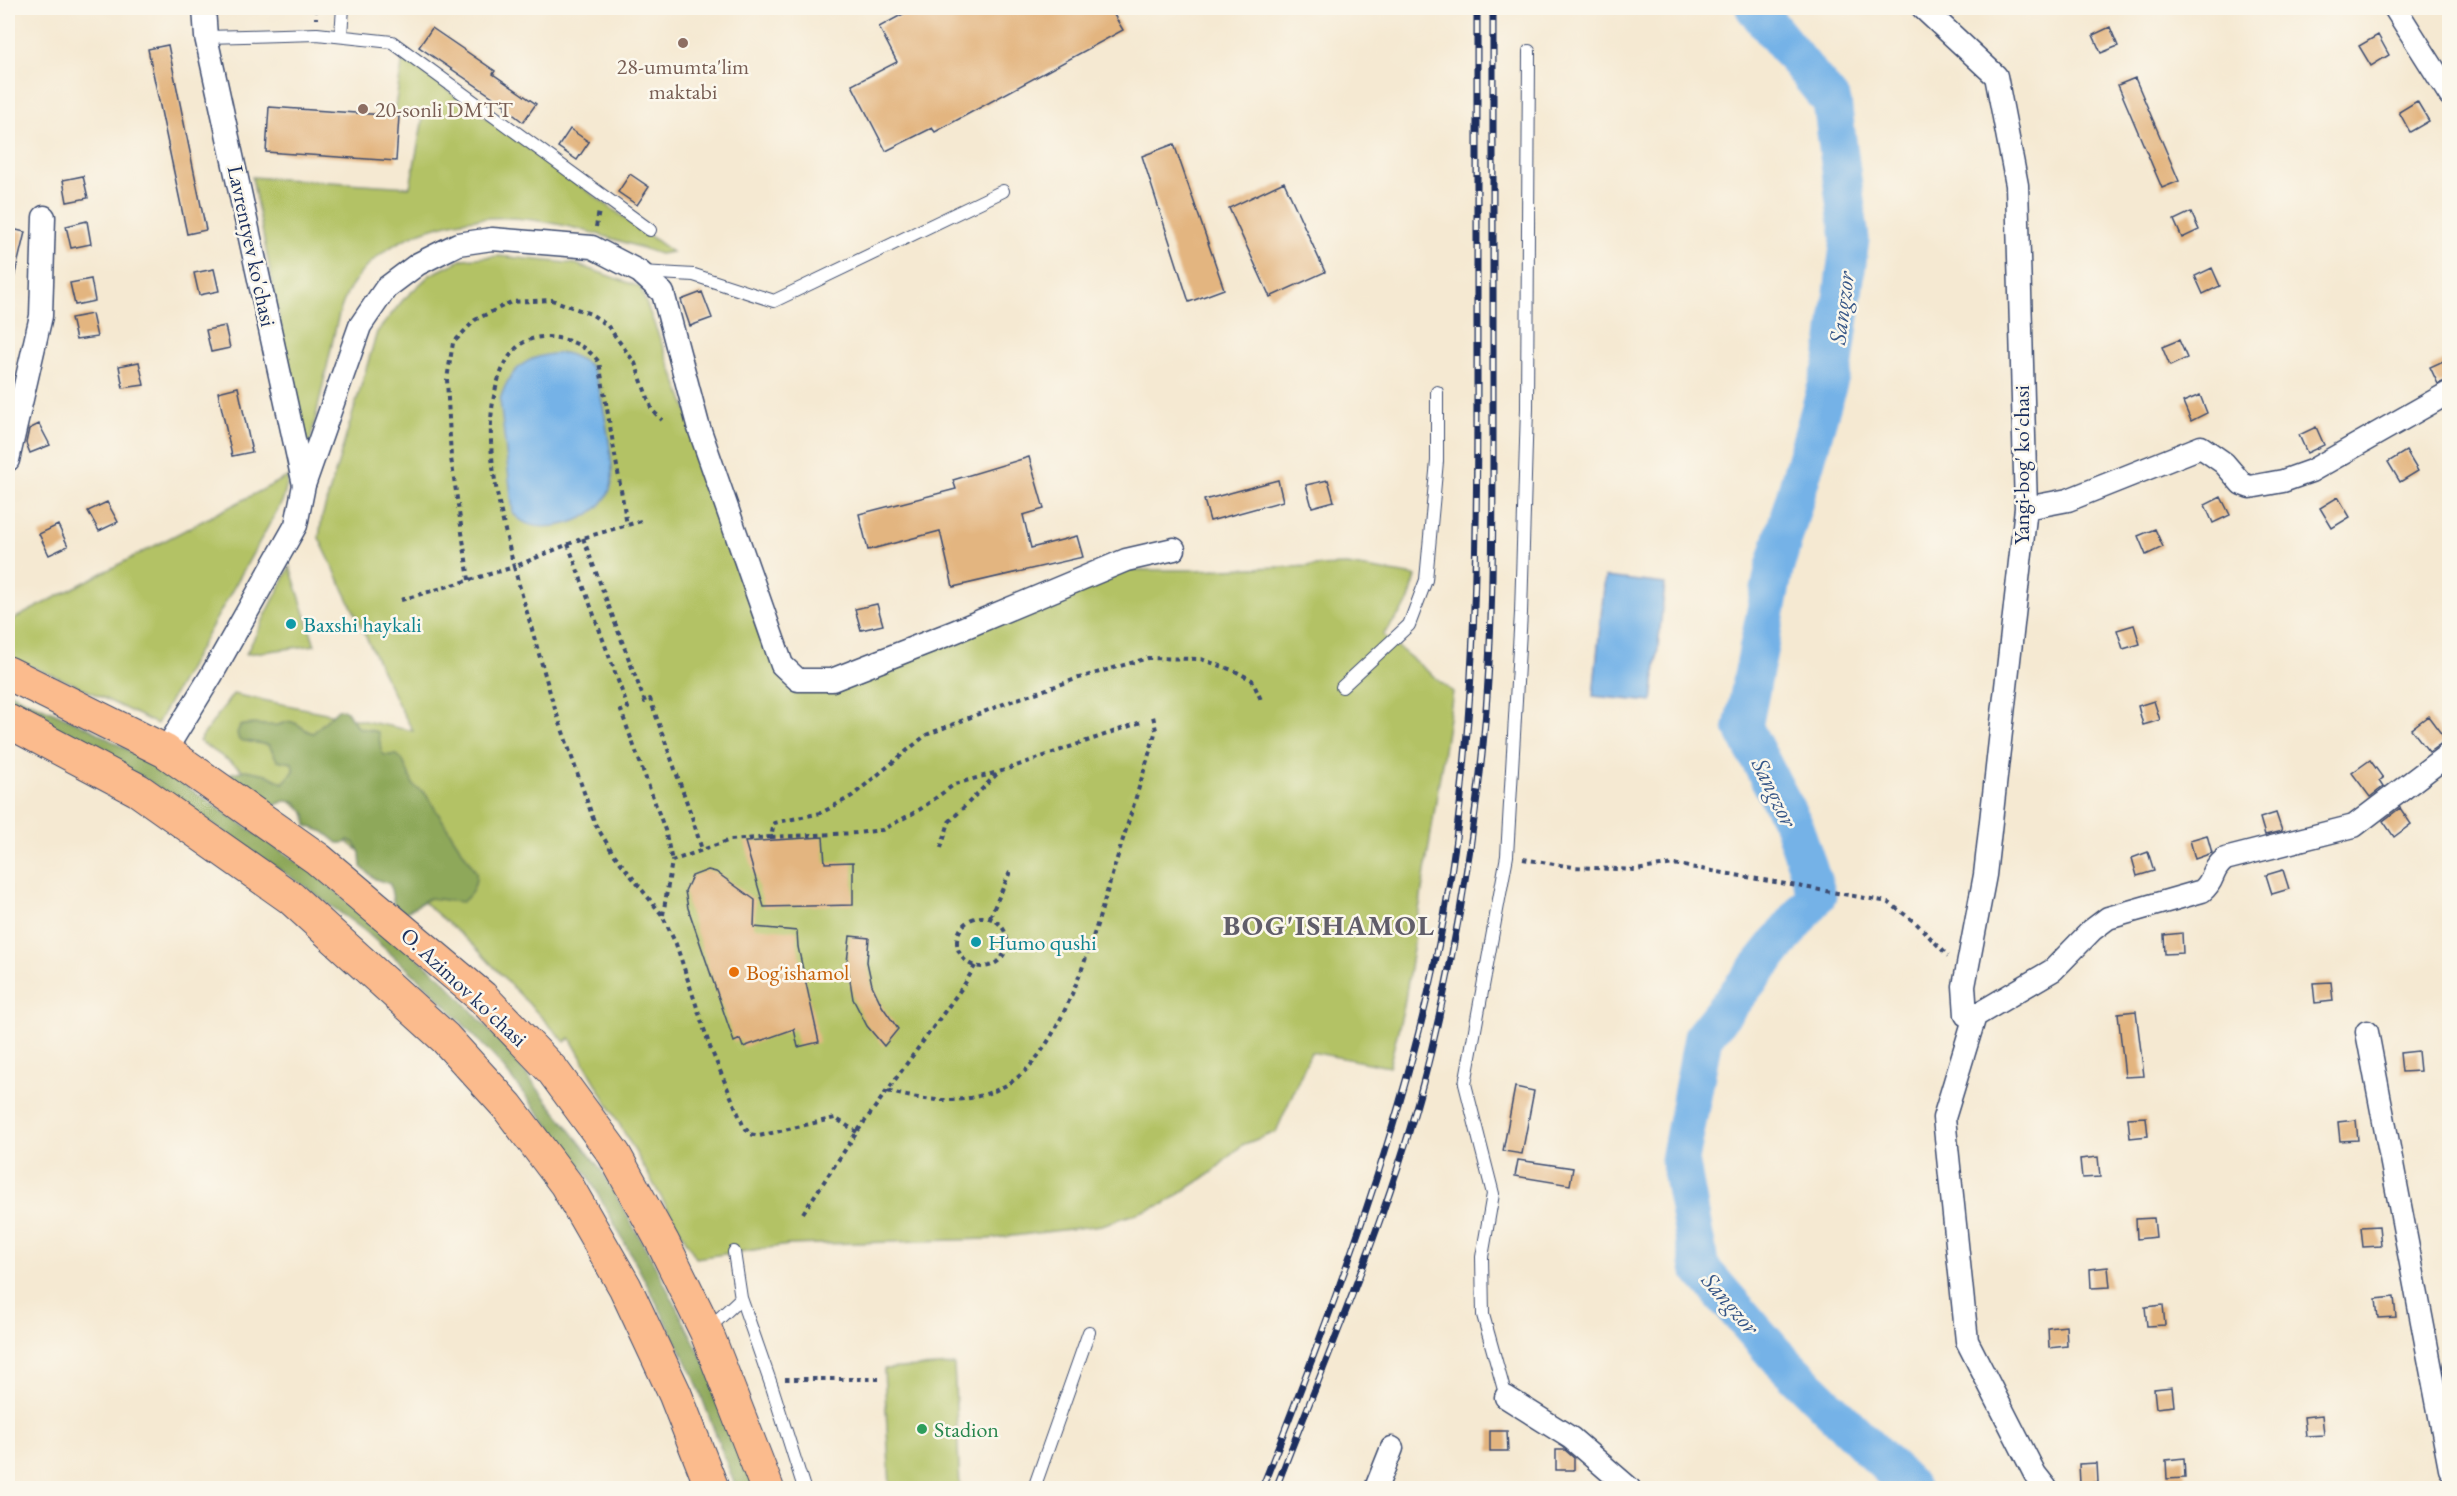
<svg xmlns="http://www.w3.org/2000/svg" width="2457" height="1496" viewBox="0 0 2457 1496" font-family="'EB Garamond',serif">
<style>
.green{fill:#b3c265;stroke:#677862;stroke-width:1.5}
.forest{fill:#8ea85a;stroke:#546c5c;stroke-width:1.5}
.water{fill:#75b2e7;stroke:#4870a2;stroke-width:1.5}
.lines{fill:none;stroke-linecap:round;stroke-linejoin:round}
.river{stroke:#75b2e7;stroke-width:39}
.building{fill:#e3b580}
.service-casing{stroke:#3c4b6f;stroke-width:14}
.minor-casing{stroke:#3c4b6f;stroke-width:25}
.primary-casing{stroke:#3c4b6f;stroke-width:35}
.path{stroke:#3c4b6f;stroke-width:4;stroke-dasharray:4.5 4.5;stroke-linecap:butt}
.service{stroke:#fff;stroke-width:12}
.minor{stroke:#fff;stroke-width:22}
.primary{stroke:#fbbb8d;stroke-width:33}
.rail-casing{stroke:#1b2f5e;stroke-width:7}
.rail{stroke:#fbf7ec;stroke-width:4.5;stroke-dasharray:14;stroke-linecap:butt}
.education-dot{fill:#8d6e63;stroke:#fbf7ec;stroke-width:2}
.culture-dot{fill:#0f9aa8;stroke:#fbf7ec;stroke-width:2}
.food-dot{fill:#e8710a;stroke:#fbf7ec;stroke-width:2}
.leisure-dot{fill:#2e9e5b;stroke:#fbf7ec;stroke-width:2}
.labels{text-anchor:middle;dominant-baseline:central;stroke-width:5;stroke-linejoin:round;paint-order:stroke}
.education-label{font-size:22px;fill:#785e54;stroke:#fbf7ec}
.street-label{font-size:22px;fill:#1b2f5e;stroke:#fbf7ec}
.culture-label{font-size:22px;fill:#0d838f;stroke:#fbf7ec;text-anchor:start}
.food-label{font-size:22px;fill:#c56008;stroke:#fbf7ec;text-anchor:start}
.leisure-label{font-size:22px;fill:#27864d;stroke:#fbf7ec;text-anchor:start}
.water-label{font-size:24px;font-style:italic;fill:#365687;stroke:#fbf7ec}
.district-label{font-size:28px;font-weight:bold;letter-spacing:1.5px;fill:#615e6a;stroke:#fbf7ec}
</style>
<rect width="100%" height="100%" fill="#fbf7ec"/>
<filter id="ink" filterUnits="userSpaceOnUse"><feTurbulence type="fractalNoise" baseFrequency=".0167" numOctaves="2"/><feDisplacementMap in="SourceGraphic" scale="12" xChannelSelector="R" yChannelSelector="G"/><feConvolveMatrix kernelMatrix="1 2 1 2 8 2 1 2 1" color-interpolation-filters="sRGB"/></filter>
<filter id="wash" filterUnits="userSpaceOnUse"><feTurbulence type="fractalNoise" baseFrequency=".008" numOctaves="4" result="noise"/><feDisplacementMap in="SourceGraphic" scale="24" xChannelSelector="R" yChannelSelector="G"/><feGaussianBlur stdDeviation="1.35" result="paint"/><feColorMatrix in="noise" values="0 0 0 0 0 0 0 0 0 0 0 0 0 0 0 0 0 1.4 0 .05"/><feComposite in="paint" operator="in"/></filter>
<g filter="url(#wash)">
<rect width="100%" height="100%" fill="#f5e9d2"/>
<path class="green" d="M 403,58 L 672,252 L 660,254 C 576,227 503,199 416,234 C 389,245 362,265 348,292 C 339,309 335,330 331,349 C 324,380 317,412 310,443 L 303,443 L 252,177 L 410,187 L 423,118 L 394,113 Z
M 499,256 L 576,264 L 640,287 L 794,688 L 810,691 L 834,686 L 1124,570 L 1192,570 L 1347,565 L 1416,576 L 1408,603 L 1383,635 L 1453,692 L 1404,1006 L 1389,1067 L 1311,1052 L 1276,1132 L 1242,1145 L 1211,1173 L 1164,1204 L 1102,1225 L 988,1239 L 789,1245 L 696,1258 L 570,1038 L 565,1042 L 472,944 L 406,887 L 324,824 L 199,741 L 233,694 L 413,731 L 399,706 L 319,538 L 322,517 L 377,332 L 403,300 L 430,275 L 463,259 Z
M 289,476 L 283,500 L 157,724 L 72,683 L 8,657 L 8,622 Z
M 290,567 L 315,645 L 246,654 Z
M 954,1365 L 960,1488 L 890,1488 L 884,1369 Z"/>
<path class="forest" d="M 8,692 L 87,727 L 153,764 L 314,873 L 442,978 L 508,1051 L 600,1168 L 653,1261 L 707,1367 L 755,1488 L 736,1488 L 693,1374 L 641,1273 L 587,1174 L 497,1060 L 429,988 L 366,932 L 307,888 L 142,777 L 8,709 Z
M 338,709 L 347,711 L 357,727 L 378,732 L 382,753 L 385,755 L 396,755 L 402,759 L 414,786 L 425,793 L 476,872 C 477,885 472,895 462,902 L 429,898 L 405,913 L 394,905 L 390,884 L 375,879 L 361,867 L 360,853 L 355,843 L 348,840 L 345,843 L 338,843 L 324,832 L 307,826 L 306,815 L 296,802 L 285,801 L 271,807 L 231,781 L 231,773 L 246,770 L 266,774 L 283,783 L 294,771 L 292,763 L 277,760 L 269,745 L 239,740 L 237,733 L 240,726 C 254,721 264,727 278,725 C 283,724 287,720 292,722 C 300,724 304,731 313,733 Z"/>
<path class="water" d="M 565,353 C 573,356 584,360 590,366 C 601,379 614,464 612,482 C 611,487 608,495 605,499 C 594,515 573,524 554,526 C 537,528 524,526 513,513 L 500,400 C 510,366 530,354 565,353 Z
M 1605,577 L 1665,584 L 1652,702 L 1593,696 Z"/>
<g class="lines">
<path class="river" d="M 1755,8 L 1832,102 L 1850,239 L 1834,362 L 1774,570 L 1743,727 L 1793,824 L 1817,895 L 1703,1037 L 1680,1160 L 1700,1268 L 1774,1353 L 1910,1488"/>
</g>
<g id="blocks">
<path class="building" d="M 914,8 L 1110,8 L 1123,30 L 935,132 L 932,128 L 886,151 L 852,85 L 897,62 L 879,27 Z
M 2110,27 L 2118,46 L 2101,53 L 2093,35 Z
M 432,28 L 495,71 L 493,74 L 536,104 L 523,122 L 505,108 L 506,106 L 419,47 Z
M 2378,35 L 2389,55 L 2371,66 L 2359,46 Z
M 168,45 L 206,230 L 187,234 L 148,49 Z
M 2135,78 L 2179,181 L 2162,188 L 2118,85 Z
M 2417,101 L 2429,121 L 2410,132 L 2399,112 Z
M 269,107 L 399,116 L 396,161 L 266,152 Z
M 570,129 L 589,142 L 577,160 L 558,147 Z
M 1174,144 L 1224,289 L 1189,302 L 1142,156 Z
M 630,174 L 649,187 L 637,205 L 618,192 Z
M 83,176 L 88,198 L 67,202 L 63,180 Z
M 1284,182 L 1325,272 L 1270,297 L 1229,208 Z
M 2191,212 L 2199,230 L 2182,238 L 2174,220 Z
M 87,221 L 91,244 L 71,248 L 66,226 Z
M 8,228 L 25,232 L 14,278 L 8,278 Z
M 2212,268 L 2220,286 L 2203,294 L 2195,276 Z
M 214,269 L 219,291 L 199,295 L 194,273 Z
M 91,279 L 95,301 L 75,305 L 70,283 Z
M 702,292 L 712,318 L 690,326 L 681,300 Z
M 92,314 L 97,337 L 76,340 L 71,318 Z
M 225,326 L 230,348 L 211,352 L 206,330 Z
M 2179,340 L 2187,358 L 2170,366 L 2162,347 Z
M 2450,358 L 2450,379 L 2438,384 L 2430,367 Z
M 139,362 L 144,385 L 123,388 L 119,366 Z
M 238,387 L 252,452 L 232,456 L 218,392 Z
M 2200,395 L 2207,413 L 2191,421 L 2183,402 Z
M 39,424 L 50,445 L 30,453 L 26,443 L 29,429 Z
M 2316,427 L 2324,445 L 2307,453 L 2299,435 Z
M 2406,451 L 2418,471 L 2400,482 L 2388,462 Z
M 1029,457 L 1044,509 L 1023,515 L 1031,548 L 1077,536 L 1083,557 L 953,587 L 940,531 L 868,550 L 859,514 L 956,489 L 953,480 Z
M 1278,480 L 1283,501 L 1210,521 L 1204,500 Z
M 1328,480 L 1334,501 L 1312,507 L 1306,485 Z
M 2221,497 L 2230,515 L 2213,523 L 2205,505 Z
M 2338,497 L 2350,517 L 2332,528 L 2320,508 Z
M 107,502 L 118,522 L 99,531 L 88,511 Z
M 58,525 L 68,546 L 49,555 L 39,534 Z
M 2155,529 L 2163,547 L 2146,555 L 2138,536 Z
M 877,604 L 883,625 L 861,630 L 855,609 Z
M 2134,625 L 2140,644 L 2123,649 L 2117,630 Z
M 2154,701 L 2160,720 L 2143,725 L 2138,706 Z
M 2428,716 L 2446,740 L 2429,752 L 2411,729 Z
M 2370,760 L 2383,778 L 2379,781 L 2383,787 L 2370,797 L 2352,773 Z
M 2400,808 L 2411,824 L 2394,837 L 2383,821 Z
M 2276,813 L 2282,831 L 2265,835 L 2260,818 Z
M 2207,835 L 2212,853 L 2195,859 L 2190,840 Z
M 823,837 L 825,863 L 853,862 L 853,905 L 764,907 L 745,842 Z
M 2148,852 L 2154,871 L 2137,876 L 2132,858 Z
M 708,870 L 716,872 L 755,900 L 754,927 L 797,931 L 798,947 L 819,1042 L 798,1047 L 794,1029 L 743,1047 L 740,1039 L 734,1042 L 688,908 L 685,891 L 692,876 Z
M 2283,870 L 2289,889 L 2272,894 L 2266,875 Z
M 2182,933 L 2183,953 L 2165,954 L 2164,935 Z
M 850,936 L 869,938 L 867,962 L 872,985 L 882,1006 L 898,1029 L 884,1046 L 867,1026 L 853,999 L 847,962 Z
M 2331,982 L 2333,1001 L 2315,1003 L 2313,983 Z
M 2136,1011 L 2144,1076 L 2125,1077 L 2118,1013 Z
M 2418,1051 L 2420,1071 L 2402,1072 L 2400,1053 Z
M 1515,1087 L 1534,1091 L 1522,1154 L 1503,1151 Z
M 2146,1117 L 2148,1136 L 2130,1138 L 2128,1118 Z
M 2356,1120 L 2358,1140 L 2340,1141 L 2338,1122 Z
M 2098,1157 L 2100,1177 L 2082,1178 L 2080,1159 Z
M 1518,1160 L 1573,1168 L 1570,1185 L 1515,1176 Z
M 2154,1218 L 2156,1237 L 2137,1239 L 2136,1219 Z
M 2379,1226 L 2381,1246 L 2363,1247 L 2361,1227 Z
M 2108,1267 L 2110,1287 L 2091,1288 L 2090,1269 Z
M 2394,1297 L 2396,1317 L 2378,1318 L 2376,1299 Z
M 2163,1305 L 2165,1325 L 2147,1326 L 2145,1307 Z
M 2066,1326 L 2067,1346 L 2049,1348 L 2048,1328 Z
M 2172,1387 L 2174,1406 L 2156,1408 L 2154,1389 Z
M 2322,1415 L 2324,1435 L 2306,1436 L 2304,1417 Z
M 1490,1431 L 1507,1431 L 1508,1451 L 1490,1451 Z
M 1556,1450 L 1565,1450 L 1574,1458 L 1574,1470 L 1556,1470 Z
M 2184,1458 L 2185,1478 L 2167,1479 L 2166,1460 Z
M 2097,1463 L 2098,1482 L 2080,1484 L 2079,1464 Z"/>
</g>
</g>
<g filter="url(#ink)">
<use href="#blocks" fill-opacity="0" stroke="#3c4b6f" stroke-width="1.5"/>
<g class="lines">
<defs>
<path id="service" d="M 341,35 L 343,8
M 206,37 L 317,34 L 392,42 L 650,230
M 641,272 L 694,275 L 774,301 L 1003,191
M 1342,687 L 1409,625 L 1426,580 L 1437,461 L 1437,392
M 734,1252 L 741,1298 L 772,1387 L 804,1488
M 707,1330 L 741,1298
M 1506,1397 L 1483,1315 L 1482,1257 L 1493,1194 L 1465,1084 L 1507,856 L 1521,613 L 1527,408 L 1529,51
M 1034,1488 L 1089,1332"/>
<path id="minor" d="M 204,8 L 206,37 L 304,485
M 1923,8 L 1996,76 L 2017,185 L 2026,508 L 1985,875 L 1964,986 L 1966,1015 L 1975,1016
M 2395,8 L 2450,95
M 8,460 L 41,316 L 44,217
M 2026,508 L 2068,500 L 2201,447 L 2224,463 L 2242,484 L 2250,487 L 2283,481 L 2311,471 L 2450,392
M 165,751 L 211,676 L 296,525 L 304,485 L 360,326 L 386,288 L 418,264 L 458,244 L 492,239 L 592,247 L 640,272 L 663,293 L 698,425 L 782,665 L 798,680 L 832,680 L 954,632 L 1126,560 L 1174,549
M 1975,1016 L 2053,970 L 2092,930 L 2108,918 L 2202,891 C 2216,880 2209,872 2225,859 L 2354,826 L 2450,753
M 1975,1016 L 1944,1118 L 1967,1341 L 2035,1474 L 2046,1488
M 2367,1032 L 2450,1469
M 1506,1397 L 1571,1438 L 1629,1488
M 1376,1488 L 1392,1448"/>
<path id="primary" d="M 8,673 L 165,751 L 318,859 L 482,997 L 553,1071 L 614,1154 L 663,1243 L 706,1331 L 767,1488
M 8,721 L 138,790 L 291,898 L 445,1038 L 507,1106 L 566,1184 L 625,1287 L 675,1394 L 712,1488"/>
</defs>
<use href="#service" class="service-casing"/>
<use href="#minor" class="minor-casing"/>
<use href="#primary" class="primary-casing"/>
<path class="path" d="M 316,8 L 316,19
M 596,227 L 599,211
M 641,521 L 583,538 L 514,567 L 553,703 L 595,824 L 613,853 L 662,915 L 676,944 L 710,1047 L 743,1125 L 750,1134 L 759,1136 L 835,1118 L 857,1132
M 583,538 L 645,702 L 650,699 L 692,817 L 702,850
M 568,544 L 628,708 L 621,711 L 665,830 L 672,861
M 469,580 L 451,458 L 447,379 L 453,343 L 475,320 L 511,302 L 552,300 L 591,314 L 607,325 L 635,363 L 652,410 L 662,420
M 401,600 L 514,567 C 499,506 473,414 509,357 C 518,344 527,338 543,337 C 565,337 585,344 599,362 L 627,525
M 771,837 L 856,833 L 882,830 L 919,810 L 955,784 L 998,772
M 941,848 L 949,822 L 999,772 L 1141,722
M 1523,859 L 1573,867 L 1636,870 L 1673,864 L 1888,902 L 1916,923 L 1948,956
M 663,915 L 672,861 L 730,840 L 771,837 L 774,823 L 821,813 L 852,796 L 926,735 L 1006,703 L 1079,678 L 1148,658 L 1201,659 L 1235,671 L 1252,680 L 1262,702
M957 942a25 25 0 1 1 50 0a25 25 0 1 1-50 0Z
M 990,917 L 1010,872
M 888,1091 C 929,1104 982,1106 1018,1077 C 1067,1038 1097,925 1115,865 C 1129,820 1143,775 1156,730 L 1153,716
M 803,1213 L 857,1132 L 964,985 L 975,966
M 785,1379 L 879,1379"/>
<use href="#service" class="service"/>
<use href="#minor" class="minor"/>
<use href="#primary" class="primary"/>
<defs>
<path id="rail" d="M 1262,1488 C 1335,1302 1408,1115 1444,917 C 1475,742 1477,565 1477,387 C 1477,261 1477,134 1477,8
M 1276,1488 C 1334,1338 1401,1188 1436,1030 C 1454,951 1468,870 1478,790 C 1494,664 1493,537 1493,410 C 1493,276 1493,142 1493,8"/>
</defs>
<use href="#rail" class="rail-casing"/>
<use href="#rail" class="rail"/>
</g>
</g>
<g class="education-dot">
<circle cx="683" cy="43" r="6"/>
<circle cx="363" cy="109" r="6"/>
</g>
<g class="culture-dot">
<circle cx="291" cy="624" r="6"/>
<circle cx="976" cy="942" r="6"/>
</g>
<circle class="food-dot" cx="734" cy="972" r="6"/>
<circle class="leisure-dot" cx="922" cy="1429" r="6"/>
<g class="labels">
<g class="education-label">
<text x="683" y="66">28-umumta'lim<tspan x="683" dy="25">maktabi</tspan></text>
<text x="375" y="109" text-anchor="start">20-sonli DMTT</text>
</g>
<g class="street-label">
<text transform="translate(252 246) rotate(78)">Lavrentyev ko'chasi</text>
<text transform="translate(2021 465) rotate(-90)">Yangi-bog' ko'chasi</text>
<text transform="translate(464 987) rotate(43)">O. Azimov ko'chasi</text>
</g>
<g class="culture-label">
<text x="303" y="624">Baxshi haykali</text>
<text x="988" y="942">Humo qushi</text>
</g>
<g class="food-label">
<text x="746" y="972">Bog'ishamol</text>
</g>
<g class="leisure-label">
<text x="934" y="1429">Stadion</text>
</g>
<g class="water-label">
<text transform="translate(1841 308) rotate(-83)">Sangzor</text>
<text transform="translate(1775 792) rotate(64)">Sangzor</text>
<text transform="translate(1731 1303) rotate(49)">Sangzor</text>
</g>
<g class="district-label">
<text x="1329" y="925">BOG'ISHAMOL</text>
</g>
</g>
<rect width="2457" height="1496" fill="none" stroke="#fbf7ec" stroke-width="30"/>
</svg>
